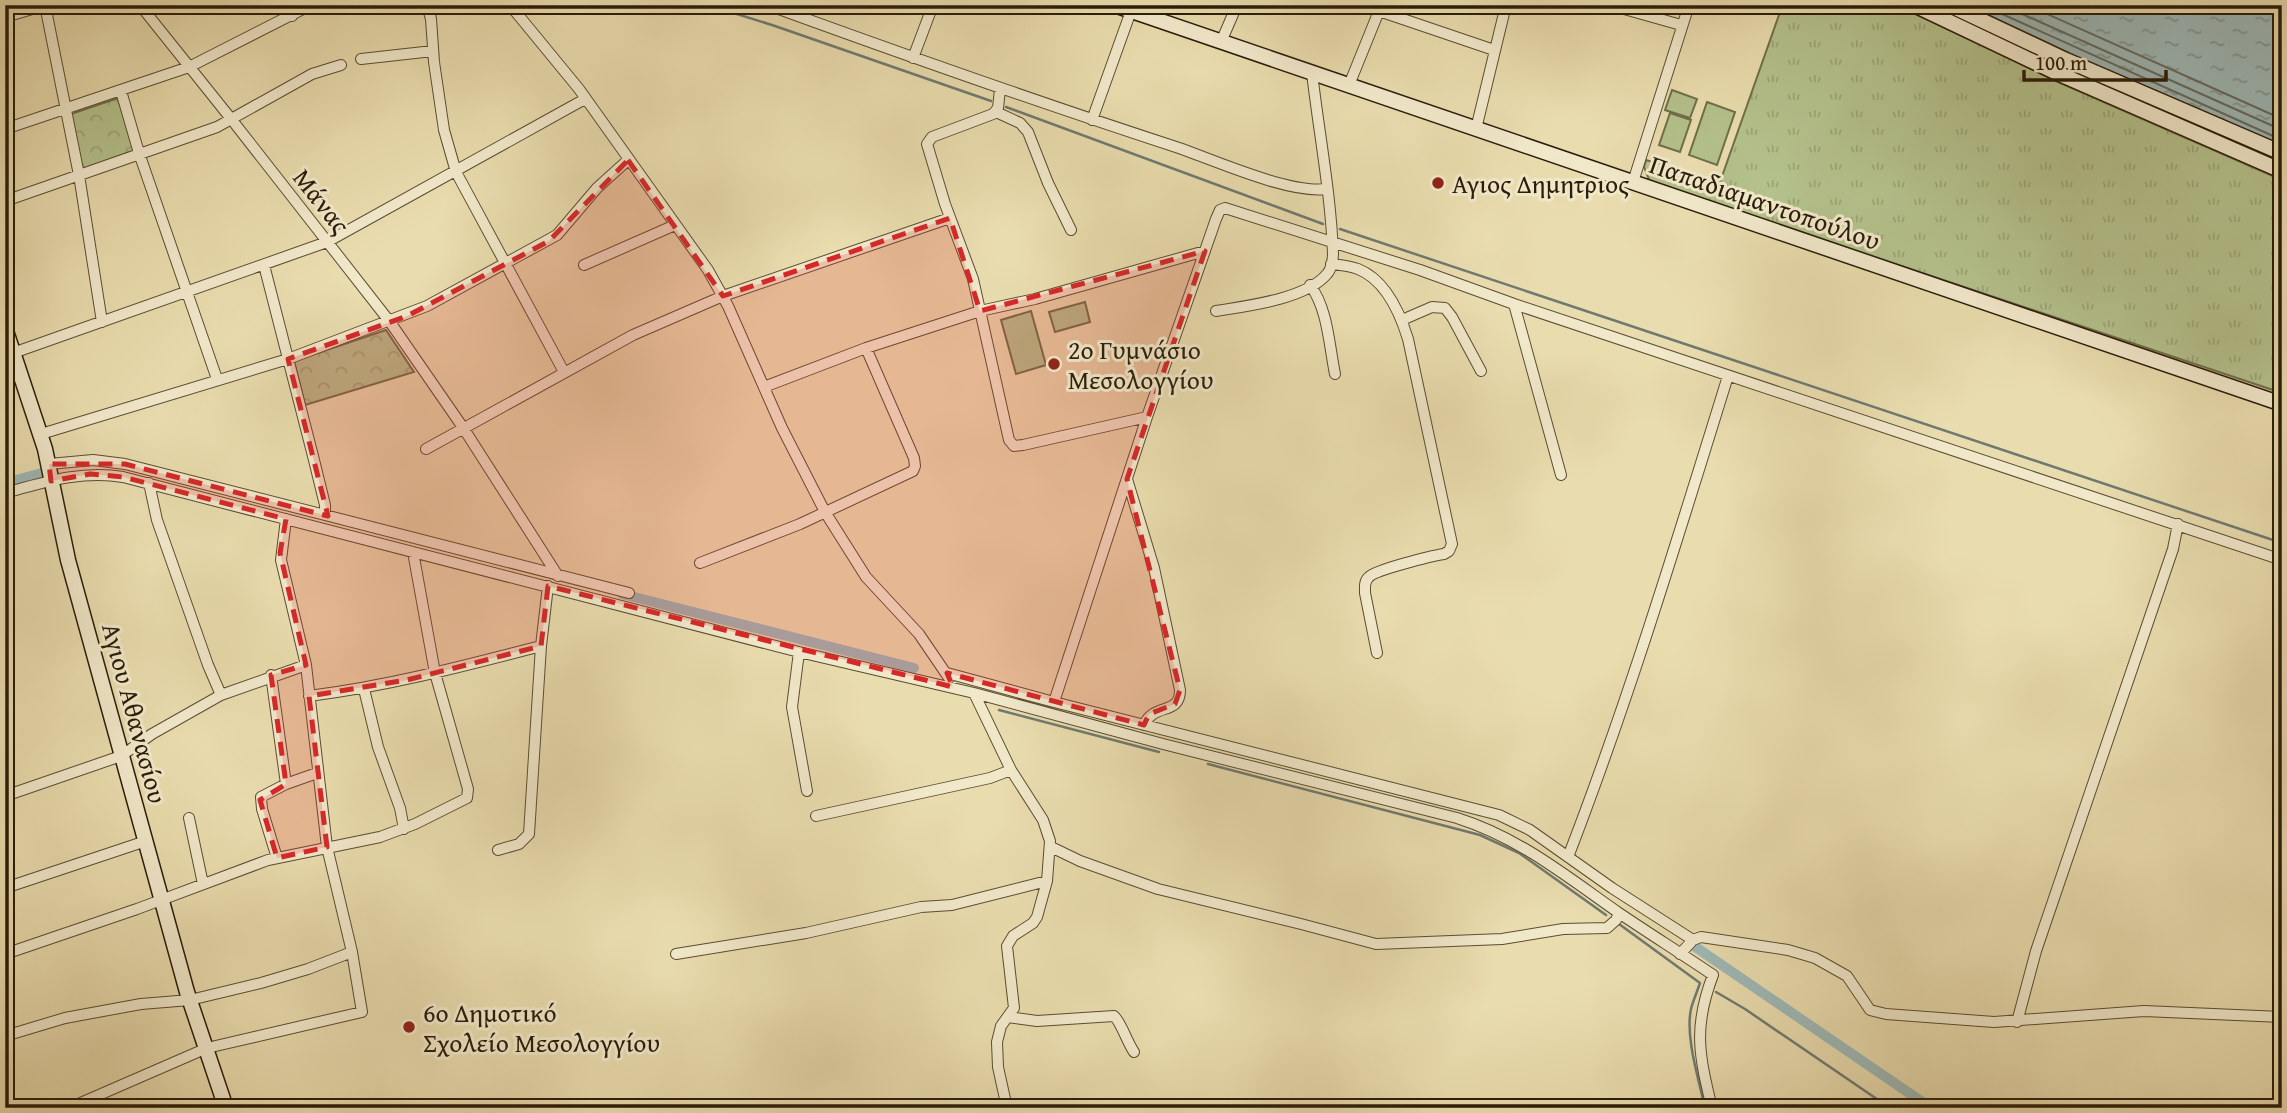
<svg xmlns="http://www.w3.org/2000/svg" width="2287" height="1113" viewBox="0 0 2287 1113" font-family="'Gentium Book Plus',serif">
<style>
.grass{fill:url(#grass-tufts);stroke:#6f6f4a;stroke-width:2}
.park{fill:url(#park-crowns);stroke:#6f6f4a;stroke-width:2}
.pitch{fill:#b4c18c;stroke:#6f6f4a;stroke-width:2}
.water{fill:url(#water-ripples);stroke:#6f7a71;stroke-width:2}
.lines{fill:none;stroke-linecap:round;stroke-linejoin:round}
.shore{stroke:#646a60;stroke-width:2}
.stream{stroke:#6f7a71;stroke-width:2.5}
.canal{stroke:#9db8b6;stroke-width:10}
.street-casing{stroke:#5a4d32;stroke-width:12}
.secondary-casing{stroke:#2a1d09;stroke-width:17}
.street{stroke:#f1e8ca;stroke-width:10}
.secondary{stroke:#f1e8ca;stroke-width:14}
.marked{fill:#d62828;fill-opacity:0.2;stroke:#d62828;stroke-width:5;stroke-dasharray:14 9;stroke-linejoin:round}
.poi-dot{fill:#8f2418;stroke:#f1e8ca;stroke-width:2.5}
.labels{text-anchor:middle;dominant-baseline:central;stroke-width:6;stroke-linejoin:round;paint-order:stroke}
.poi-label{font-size:26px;fill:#2a1d09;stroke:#f1e8ca;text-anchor:start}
.street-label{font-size:26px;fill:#2a1d09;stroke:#f1e8ca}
</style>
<defs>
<pattern id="grass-tufts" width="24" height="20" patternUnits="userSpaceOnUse" patternTransform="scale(1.75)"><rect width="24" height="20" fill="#b4c18c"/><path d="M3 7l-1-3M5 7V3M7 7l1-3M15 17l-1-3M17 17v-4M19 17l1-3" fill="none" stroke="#9ba577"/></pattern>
<pattern id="park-crowns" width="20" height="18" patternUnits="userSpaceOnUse" patternTransform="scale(1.75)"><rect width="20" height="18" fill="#b4c18c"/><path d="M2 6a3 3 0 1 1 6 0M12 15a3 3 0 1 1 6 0" fill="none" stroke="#9ba577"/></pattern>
<pattern id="water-ripples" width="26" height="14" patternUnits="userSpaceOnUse" patternTransform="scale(1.75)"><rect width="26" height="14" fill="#9db8b6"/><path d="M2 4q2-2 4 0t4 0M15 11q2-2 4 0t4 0" fill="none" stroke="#809592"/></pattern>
</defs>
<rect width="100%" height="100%" fill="#e9dcae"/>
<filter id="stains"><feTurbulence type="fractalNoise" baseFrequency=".00286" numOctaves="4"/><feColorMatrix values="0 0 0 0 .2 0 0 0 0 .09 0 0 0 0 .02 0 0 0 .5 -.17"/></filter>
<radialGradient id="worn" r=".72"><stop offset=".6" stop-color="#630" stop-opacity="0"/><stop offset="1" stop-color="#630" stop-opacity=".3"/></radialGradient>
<path class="grass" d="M 1764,5 L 1900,5 L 2058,82 L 2282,180 L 2282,393 L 1650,182 L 1644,167 L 1646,160 L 1720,182 L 1780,12 Z"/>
<path class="park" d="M 121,97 L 138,149 L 81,170 L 71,114 Z
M 386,330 L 414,372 L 305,405 L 294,361 Z"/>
<path class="pitch" d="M 1672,90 L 1697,99 L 1690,118 L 1665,110 Z
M 1707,102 L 1735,112 L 1717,165 L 1689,155 Z
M 1670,113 L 1691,120 L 1680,152 L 1659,145 Z
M 1085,302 L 1090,322 L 1055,332 L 1049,312 Z
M 1031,311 L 1046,365 L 1016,374 L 1001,320 Z"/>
<path class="water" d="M 1966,5 L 2282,5 L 2282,147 L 2072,55 Z"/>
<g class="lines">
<path class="shore" d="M 1982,5 L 2282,140
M 2002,5 L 2282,130
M 2027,5 L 2282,119"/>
<path class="stream" d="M 708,5 L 775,26 L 991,101
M 1006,107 L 1323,224
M 1340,229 L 2282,543
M 999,710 L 1159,752
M 1208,764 L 1480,835 L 1519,853 L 1606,915
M 1619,924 L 1700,983 C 1697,992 1693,1001 1691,1009 C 1685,1037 1699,1080 1705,1108
M 1716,992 L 1745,1009 L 1890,1108"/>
<path class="canal" d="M 5,483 L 42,473
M 622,594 L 914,668
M 1694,946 L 1931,1108"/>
<defs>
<path id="street" d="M 45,5 L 79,175 L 102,322
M 140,5 L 232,120 L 390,322 L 464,429 L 558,576
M 286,5 L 292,16
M 427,5 L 431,19 L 434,62 L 444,130 L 456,172 L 564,372
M 510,5 L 579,89 L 708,270 L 728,306 L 782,428 L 825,512 L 866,577 L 919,634 L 949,678
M 768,5 C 905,55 1041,103 1179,148 C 1216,161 1290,194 1326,189
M 1610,5 L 1681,25
M 1379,11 L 1494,50
M 5,17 L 46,5
M 1221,42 L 1237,5
M 913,58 L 933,5
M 361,59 L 433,51
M 1349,85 L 1381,6
M 1000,89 L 998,108 L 993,114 L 932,137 L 927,144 L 945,204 L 973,279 L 1009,440 L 1014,446 L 1023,445 L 1147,417
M 121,91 L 139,153 L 217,379
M 996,112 L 1020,123 L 1028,132 L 1048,183 L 1071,230
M 1092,120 L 1131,11
M 5,129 L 189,67 L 311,5
M 1476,129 L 1506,5
M 1633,182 L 1689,5
M 5,201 L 217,127 L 312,74 L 341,65
M 1331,264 C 1340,265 1350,266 1358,269 C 1386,280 1400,313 1408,339 L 1452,544 L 1449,551 L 1444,554 C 1431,556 1375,570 1369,577 C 1364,581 1365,587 1365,593 L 1377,653
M 584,265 L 675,225
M 1310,285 C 1328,309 1329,345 1335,374
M 1514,304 L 1561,475
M 1216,311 C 1247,306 1306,299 1327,274 C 1331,270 1333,260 1333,254 C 1331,195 1319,133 1312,73
M 1402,320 L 1432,307 L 1445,308 L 1452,317 L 1481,371
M 13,353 L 327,242 L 585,99
M 764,387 L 866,348 L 980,311 L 1035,299 L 1205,251
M 41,434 L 288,359 L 427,306 L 557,235 L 597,188 L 628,160
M 426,449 L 633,335 L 723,296 L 950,218
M 49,464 L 93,460 L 125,464 L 325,515 L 325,505 L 313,456 L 264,265
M 1127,479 L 1154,568 L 1180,690 C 1180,716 1154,702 1144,725
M 149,483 L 157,520 L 208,665 L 221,695
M 5,493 C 45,482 82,470 123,477 L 799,652 L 974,693 L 1011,770 L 1043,820 L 1050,841 L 1047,881 L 1037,917 L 1033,923 L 1013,936 L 1007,946 L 1014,1008 L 1001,1026 L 997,1042 L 998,1067 L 1007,1108
M 325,515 L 629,593
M 700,563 L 800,524 L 913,471 L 915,466 L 914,458 L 866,348
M 541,646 L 548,586
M 799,652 L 792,707 L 807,791
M 947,673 L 1054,702 L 1147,417 L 1216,219 L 1220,210 L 1225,208 L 1420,270 L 1514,304 L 2282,560
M 271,675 L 286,784
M 364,689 L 378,747 L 400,808 L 404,829
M 974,693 L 1163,744 L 1457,818 C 1520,838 1566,876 1619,913 C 1650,934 1682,954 1713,975 C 1693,1027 1699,1055 1712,1108
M 309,696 C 388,686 464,666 541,646 L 529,834 L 519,844 L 498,850
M 1054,702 L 1499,815 L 1530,830 L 1612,888 L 1693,940
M 5,796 L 121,756 L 152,734 L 221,695 L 306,665
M 816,816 L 990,778 L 1011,770
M 189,818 L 203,884
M 1051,847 L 1080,861 L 1158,889 L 1301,924 L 1376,944 L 1502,939 L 1563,929 L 1607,928 L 1616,920 L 1619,913
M 1568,857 C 1629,699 1678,537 1728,376
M 277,858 L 262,809 L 261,797 L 286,784 L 317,773
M 5,888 L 146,841
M 5,954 L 137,909 L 268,860 L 380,837 L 415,824 L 467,798 L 468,789 L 435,673 L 413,552
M 676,954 L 806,933 L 921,907 L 952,905 L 1047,881
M 1680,954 L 1693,940 L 1701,937 L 1788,950 L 1815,958 L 1847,976 L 1870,1010 L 1886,1014 L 1994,1022 L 2144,1011 L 2282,1017
M 1008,1017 L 1037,1021 L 1114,1016 C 1121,1022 1127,1042 1134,1052
M 2017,1022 L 2036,951 L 2173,549 L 2178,524
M 5,1036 L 65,1018 L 141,1004 L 190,1000 L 261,983 L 308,969 L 352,952
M 69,1108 L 207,1048 L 362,1012 L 352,952 L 327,847 L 306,665 L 281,560 L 286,519"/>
<path id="secondary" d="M 1114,5 L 2282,404
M 1914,5 L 2055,72 L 2282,171
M 1949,5 L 2066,60 L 2282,153
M 5,328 L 45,449 L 68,560 L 187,992 L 226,1108"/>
</defs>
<use href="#street" class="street-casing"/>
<use href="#secondary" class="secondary-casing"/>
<use href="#street" class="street"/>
<use href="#secondary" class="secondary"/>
</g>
<path class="marked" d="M 628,160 L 723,296 L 950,218 L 980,311 L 1205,251 L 1127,479 L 1180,690 L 1175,704 L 1149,714 L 1144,725 L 947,673 L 953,687 L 548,586 L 541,646 L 407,680 L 309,696 L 327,847 L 277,858 L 260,800 L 286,784 L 271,675 L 306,665 L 280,553 L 286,519 L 123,477 L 90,474 L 51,481 L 49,464 L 125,464 L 328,516 L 288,359 L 407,316 L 549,241 Z"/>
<g class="poi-dot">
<circle cx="1438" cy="183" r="7"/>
<circle cx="1054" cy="364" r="7"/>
<circle cx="409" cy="1027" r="7"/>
</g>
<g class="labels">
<g class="poi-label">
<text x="1452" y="183">Αγιος Δημητριος</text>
<text x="1068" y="349">2ο Γυμνάσιο<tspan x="1068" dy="30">Μεσολογγίου</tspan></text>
<text x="423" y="1012">6ο Δημοτικό<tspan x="423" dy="30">Σχολείο Μεσολογγίου</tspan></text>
</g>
<g class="street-label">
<text transform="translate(322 201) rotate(52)">Μάνας</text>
<text transform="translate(1765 202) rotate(19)">Παπαδιαμαντοπούλου</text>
<text transform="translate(135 713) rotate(75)">Αγιου Αθανασίου</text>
</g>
</g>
<rect width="2287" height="1113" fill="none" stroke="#e9dcae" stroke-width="28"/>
<rect x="7" y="7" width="2273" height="1099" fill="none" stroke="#2a1d09" stroke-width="3.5"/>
<rect x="14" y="14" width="2259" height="1085" fill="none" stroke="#2a1d09" stroke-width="2"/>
<path d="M2024 70v10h142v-10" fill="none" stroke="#2a1d09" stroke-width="3.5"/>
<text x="2035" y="70" font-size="21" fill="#2a1d09" stroke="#f1e8ca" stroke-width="5" paint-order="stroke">100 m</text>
<rect width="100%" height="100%" filter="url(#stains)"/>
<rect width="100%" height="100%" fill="url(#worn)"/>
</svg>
